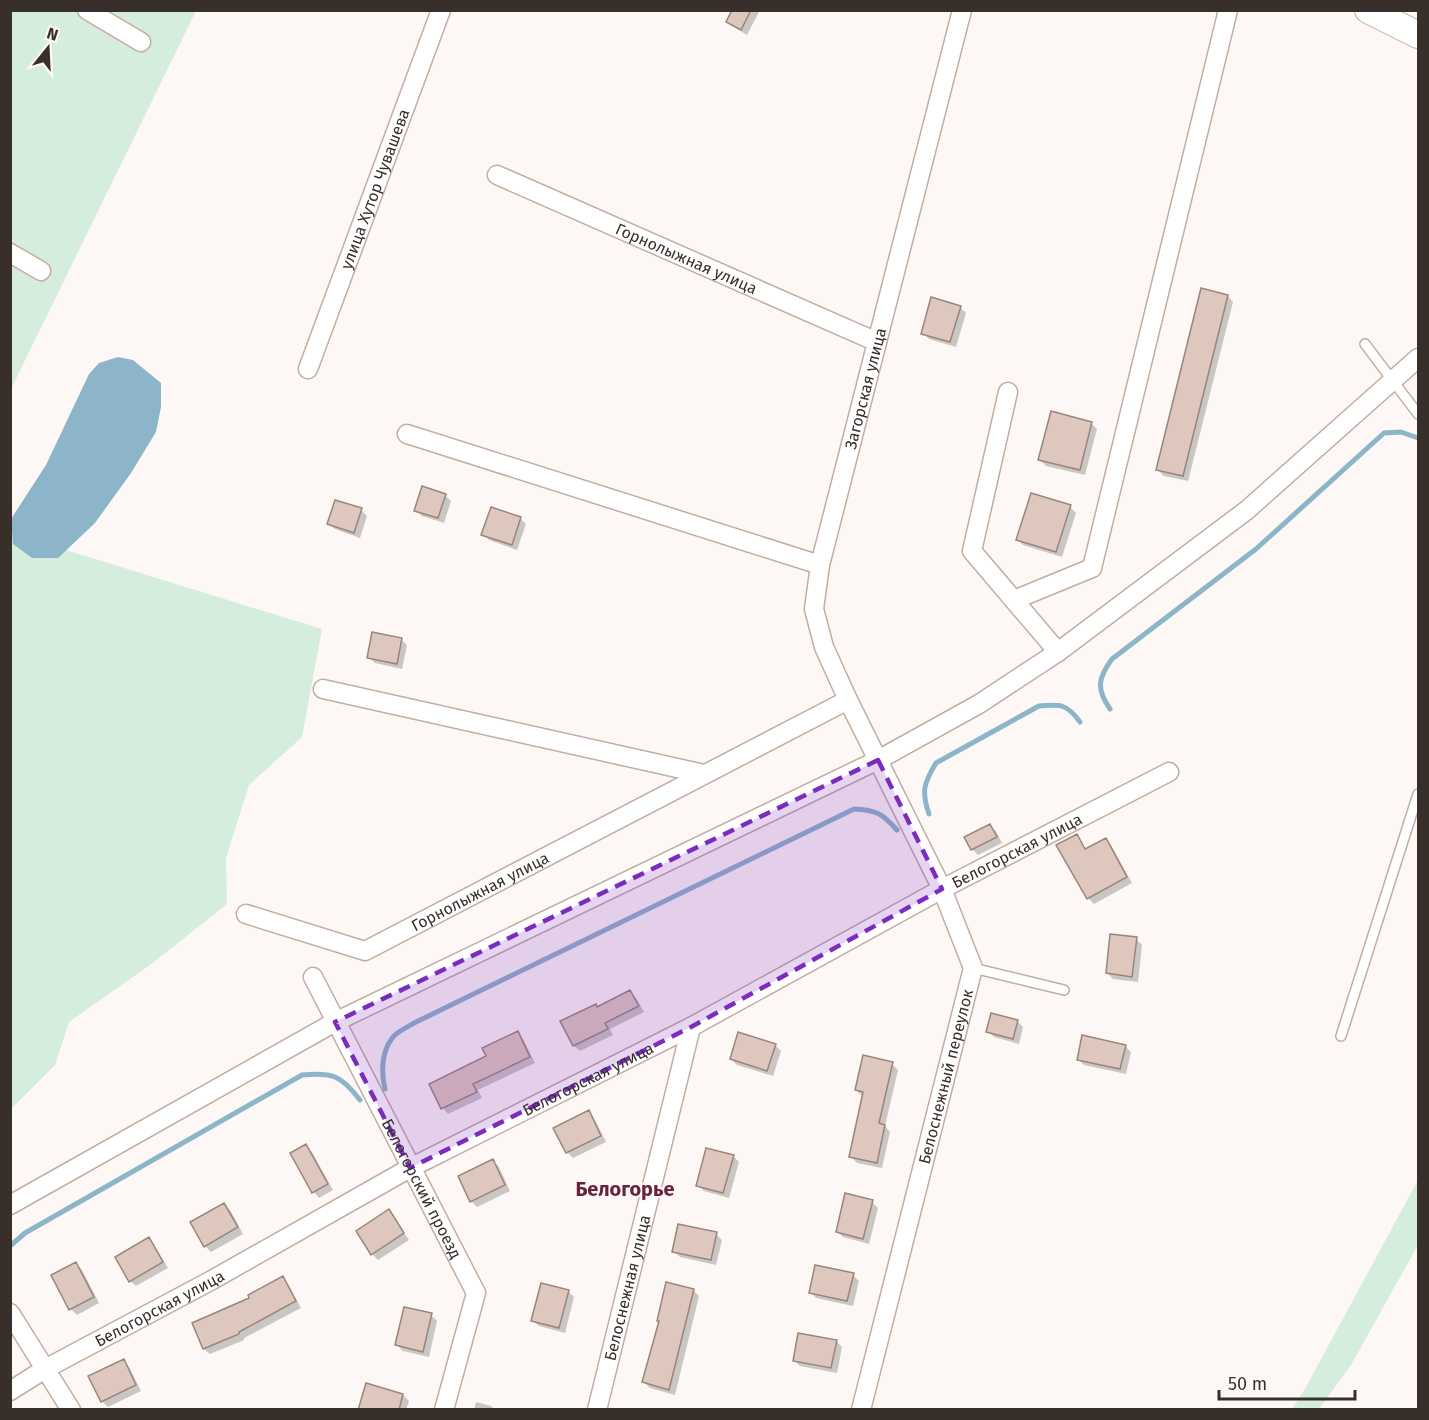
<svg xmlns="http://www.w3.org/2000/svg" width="1429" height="1420" viewBox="0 0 1429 1420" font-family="'Fira Sans',sans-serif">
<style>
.green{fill:#d5eddd}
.water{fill:#8db5ca}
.shadow{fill:#0003}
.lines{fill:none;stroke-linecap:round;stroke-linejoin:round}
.stream{stroke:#8db5ca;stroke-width:5}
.building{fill:#dec8bd;stroke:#99857a;stroke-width:1.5}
.lane-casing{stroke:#c3ada2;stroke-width:12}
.street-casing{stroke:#c3ada2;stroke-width:21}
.secondary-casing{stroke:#c3ada2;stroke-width:28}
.lane{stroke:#fff;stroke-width:9}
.street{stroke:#fff;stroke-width:18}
.secondary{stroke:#fff;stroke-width:26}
.marked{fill:#7b2cbf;fill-opacity:0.2;stroke:#7b2cbf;stroke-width:4.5;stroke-dasharray:12 8;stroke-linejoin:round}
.labels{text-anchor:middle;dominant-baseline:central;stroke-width:4.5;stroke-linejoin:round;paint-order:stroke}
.street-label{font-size:16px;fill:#382f2b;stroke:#fdf8f6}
.quarter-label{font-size:20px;font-weight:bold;fill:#67243e;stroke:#fdf8f6}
</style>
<rect width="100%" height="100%" fill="#fdf8f6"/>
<path class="green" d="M 11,11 L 196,11 L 11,389 Z
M 11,533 L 322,629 L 302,737 L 249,785 L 226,858 L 227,904 L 154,962 L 69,1022 L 55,1065 L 11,1109 Z
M 1418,1180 L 1418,1245 L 1351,1365 L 1319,1409 L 1292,1409 L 1306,1387 Z"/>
<path class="water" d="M 118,357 L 133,360 L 161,383 L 161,407 L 156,432 L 131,473 L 95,523 L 58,558 L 32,558 L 13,544 L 11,519 L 46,465 L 89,374 L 99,363 Z"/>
<path class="shadow" d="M 734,10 L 760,10 L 747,35 L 734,27 L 728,22 Z
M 1228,296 L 1233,302 L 1188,481 L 1164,476 L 1158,470 Z
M 960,307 L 966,313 L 956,347 L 929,339 L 923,333 Z
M 1091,423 L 1097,429 L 1085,475 L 1046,466 L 1040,460 Z
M 1032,494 L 1070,507 L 1076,513 L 1062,557 L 1023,545 L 1017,539 Z
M 445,495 L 451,501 L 444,523 L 422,516 L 416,510 Z
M 361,510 L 367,516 L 360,538 L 335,529 L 329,524 Z
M 520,518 L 526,524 L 517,550 L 489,540 L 483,534 Z
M 401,639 L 407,645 L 402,669 L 375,663 L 369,657 Z
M 990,826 L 996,831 L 1002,843 L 978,855 L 972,849 Z
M 1076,836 L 1087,850 L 1105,840 L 1111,845 L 1132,883 L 1094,904 L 1088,898 Z
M 1136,939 L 1142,945 L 1138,982 L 1113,979 L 1107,973 Z
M 630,992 L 636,998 L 644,1012 L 610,1029 L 613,1035 L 580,1051 L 574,1046 L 562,1022 L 596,1005 L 598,1008 Z
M 1017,1021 L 1023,1027 L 1019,1044 L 994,1037 L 988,1031 Z
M 517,1033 L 523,1039 L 535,1063 L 478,1090 L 482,1098 L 448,1114 L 443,1108 L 431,1085 L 488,1057 Z
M 775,1045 L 781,1051 L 773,1076 L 737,1065 L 731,1059 Z
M 1125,1046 L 1131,1052 L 1126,1074 L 1084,1065 L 1078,1059 Z
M 892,1064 L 898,1070 L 885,1126 L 890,1132 L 882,1168 L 857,1163 L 851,1157 L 862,1096 L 856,1090 Z
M 589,1112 L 594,1118 L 606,1142 L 573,1158 L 567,1152 Z
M 306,1146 L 312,1152 L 333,1190 L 319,1198 L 314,1192 Z
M 733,1156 L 739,1162 L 729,1198 L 704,1191 L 698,1185 Z
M 493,1161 L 499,1167 L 510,1191 L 477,1207 L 471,1201 Z
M 872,1202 L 878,1208 L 869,1244 L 843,1237 L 837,1231 Z
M 224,1205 L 230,1210 L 243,1234 L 211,1252 L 205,1246 Z
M 388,1211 L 409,1240 L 378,1260 L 372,1254 Z
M 716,1234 L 722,1240 L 716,1265 L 680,1257 L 674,1251 Z
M 149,1239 L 154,1245 L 168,1268 L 136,1286 L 130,1281 Z
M 76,1264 L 82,1270 L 99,1303 L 77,1315 L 71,1309 L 53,1276 Z
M 853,1275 L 859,1281 L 853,1306 L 816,1298 L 810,1292 Z
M 282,1278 L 288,1284 L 301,1308 L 244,1338 L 244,1340 L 210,1354 L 204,1349 L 194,1324 L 252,1299 Z
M 693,1290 L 699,1296 L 675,1395 L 650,1388 L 644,1382 L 661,1322 Z
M 568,1291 L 574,1297 L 565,1333 L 539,1326 L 533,1321 Z
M 431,1315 L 437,1321 L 429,1357 L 403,1351 L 397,1345 Z
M 836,1341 L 842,1347 L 837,1373 L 800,1366 L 794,1360 Z
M 124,1361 L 129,1367 L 141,1391 L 108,1407 L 102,1401 Z
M 403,1395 L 409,1401 L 406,1410 L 360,1410 Z
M 476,1402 L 491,1406 L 495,1410 L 474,1410 Z"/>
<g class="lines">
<path class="stream" d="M 1110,709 C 1096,689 1098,678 1112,659 L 1256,549 L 1384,433 L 1401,432 L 1418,438
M 929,814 C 921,791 924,783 936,763 L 1039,706 C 1061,704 1067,704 1080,722
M 385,1089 C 381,1071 381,1052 393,1037 C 398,1031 408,1027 414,1023 L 854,809 C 876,810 882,813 897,830
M 10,1246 L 25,1233 L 302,1075 C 332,1072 341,1075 360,1100"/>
</g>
<path class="building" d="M 732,10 L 751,10 L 741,30 L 726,22 Z
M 1201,288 L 1228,295 L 1183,476 L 1156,470 Z
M 931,297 L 961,306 L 950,342 L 921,334 Z
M 1051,411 L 1092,422 L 1080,470 L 1038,460 Z
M 422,486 L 446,494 L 438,518 L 414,511 Z
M 1031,493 L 1071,505 L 1056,552 L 1016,540 Z
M 335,500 L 362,508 L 354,533 L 327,524 Z
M 491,507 L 521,517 L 512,545 L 481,535 Z
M 372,632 L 402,638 L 397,664 L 367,658 Z
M 990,824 L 997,837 L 971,850 L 964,837 Z
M 1077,834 L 1085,849 L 1106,838 L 1127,877 L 1087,899 L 1056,845 Z
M 1110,934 L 1137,937 L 1132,977 L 1106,973 Z
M 630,990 L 639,1006 L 605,1023 L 608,1029 L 573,1046 L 560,1021 L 596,1004 L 597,1007 Z
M 991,1013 L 1018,1020 L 1013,1039 L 986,1032 Z
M 518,1031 L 530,1057 L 473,1084 L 477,1092 L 441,1109 L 429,1084 L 486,1056 L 482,1048 Z
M 738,1032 L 776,1044 L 767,1071 L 730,1059 Z
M 1082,1035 L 1126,1045 L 1120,1069 L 1077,1060 Z
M 863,1055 L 893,1062 L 879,1123 L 885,1125 L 877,1163 L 849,1157 L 863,1092 L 855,1090 Z
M 589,1110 L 601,1136 L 566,1153 L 553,1128 Z
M 306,1144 L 328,1184 L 312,1193 L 290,1153 Z
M 706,1148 L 734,1155 L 723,1193 L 696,1186 Z
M 493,1159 L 505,1185 L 470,1202 L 458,1176 Z
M 845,1193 L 873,1200 L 863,1239 L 836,1232 Z
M 224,1203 L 238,1227 L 204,1247 L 190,1222 Z
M 389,1209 L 404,1233 L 371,1255 L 356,1231 Z
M 678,1224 L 717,1232 L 711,1260 L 672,1252 Z
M 149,1237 L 163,1262 L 129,1282 L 115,1257 Z
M 76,1262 L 94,1297 L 69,1310 L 51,1275 Z
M 815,1265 L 854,1273 L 847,1301 L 809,1293 Z
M 283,1276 L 296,1301 L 239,1332 L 239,1334 L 203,1349 L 192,1323 L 249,1298 L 248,1295 Z
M 666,1282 L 694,1289 L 669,1390 L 642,1382 L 659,1321 L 657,1321 Z
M 541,1283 L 569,1290 L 559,1328 L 531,1321 Z
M 404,1307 L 432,1313 L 423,1352 L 395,1345 Z
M 798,1333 L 837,1340 L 831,1368 L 793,1361 Z
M 124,1359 L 136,1385 L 101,1402 L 88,1376 Z
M 366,1383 L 403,1394 L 399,1410 L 358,1410 Z"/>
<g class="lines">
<defs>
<path id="lane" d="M 1365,344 L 1418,414
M 973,968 L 1064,990
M 1341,1036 L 1418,794"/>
<g id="street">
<path d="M 87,10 L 141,42"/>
<path id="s1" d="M 497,175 L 877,342"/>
<path d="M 10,253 L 41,271"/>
<path id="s2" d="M 308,369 L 441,10"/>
<path d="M 1008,392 L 972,551 L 1058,652"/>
<path d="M 407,434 L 820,565"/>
<path d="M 1014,600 L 1092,568 L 1228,10"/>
<path d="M 323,689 L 704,774"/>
<path id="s3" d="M 246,914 L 365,951 L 848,700"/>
<path id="s4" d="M 313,977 L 476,1293 L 444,1410"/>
<path d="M 10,1205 L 335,1022 L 878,760 L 979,704 L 1058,652 L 1247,510 L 1418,358"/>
<path d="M 10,1313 L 71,1410"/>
<path id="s5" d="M 10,1391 L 45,1369 L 212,1280 L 410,1168 L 691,1027 L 942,889 L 1169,772"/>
<path id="s6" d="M 597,1410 L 691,1027"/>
<path id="s7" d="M 861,1410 L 973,968 L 942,889 L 848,700 L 824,647 L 814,609 L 820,565 L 962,10"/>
</g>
<path id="secondary" d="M 1368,10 L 1418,35"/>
</defs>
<use href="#lane" class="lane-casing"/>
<use href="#street" class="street-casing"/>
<use href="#secondary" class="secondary-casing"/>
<use href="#lane" class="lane"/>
<use href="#street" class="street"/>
<use href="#secondary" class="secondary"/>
</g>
<path class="marked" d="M 878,760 L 942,889 L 691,1027 L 410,1168 L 335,1022 Z"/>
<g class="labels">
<g class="street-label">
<text stroke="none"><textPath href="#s2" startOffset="192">улица Хутор Чувашева</textPath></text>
<text stroke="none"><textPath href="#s1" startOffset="207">Горнолыжная улица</textPath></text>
<text stroke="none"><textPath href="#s7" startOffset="1076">Загорская улица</textPath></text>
<text stroke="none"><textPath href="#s5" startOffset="1143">Белогорская улица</textPath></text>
<text stroke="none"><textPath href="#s3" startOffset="254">Горнолыжная улица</textPath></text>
<text stroke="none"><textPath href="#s7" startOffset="344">Белоснежный переулок</textPath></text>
<text stroke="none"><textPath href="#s5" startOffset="657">Белогорская улица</textPath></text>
<text stroke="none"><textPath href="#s4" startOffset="238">Белогорский проезд</textPath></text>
<text stroke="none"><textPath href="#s6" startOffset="126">Белоснежная улица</textPath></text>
<text stroke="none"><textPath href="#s5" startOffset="171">Белогорская улица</textPath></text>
</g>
<g class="quarter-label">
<text x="625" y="1189">Белогорье</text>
</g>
</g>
<rect width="1429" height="1420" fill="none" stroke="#382f2b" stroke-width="24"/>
<g transform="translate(48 48) rotate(18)" stroke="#fdf8f6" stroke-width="4.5" paint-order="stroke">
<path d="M0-4.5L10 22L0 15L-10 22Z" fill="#382f2b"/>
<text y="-9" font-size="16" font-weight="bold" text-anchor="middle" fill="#382f2b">N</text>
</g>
<path d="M1219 1390v9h136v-9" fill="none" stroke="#382f2b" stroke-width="3"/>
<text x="1228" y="1390" font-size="18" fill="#382f2b" stroke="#fdf8f6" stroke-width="4.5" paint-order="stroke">50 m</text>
</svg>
